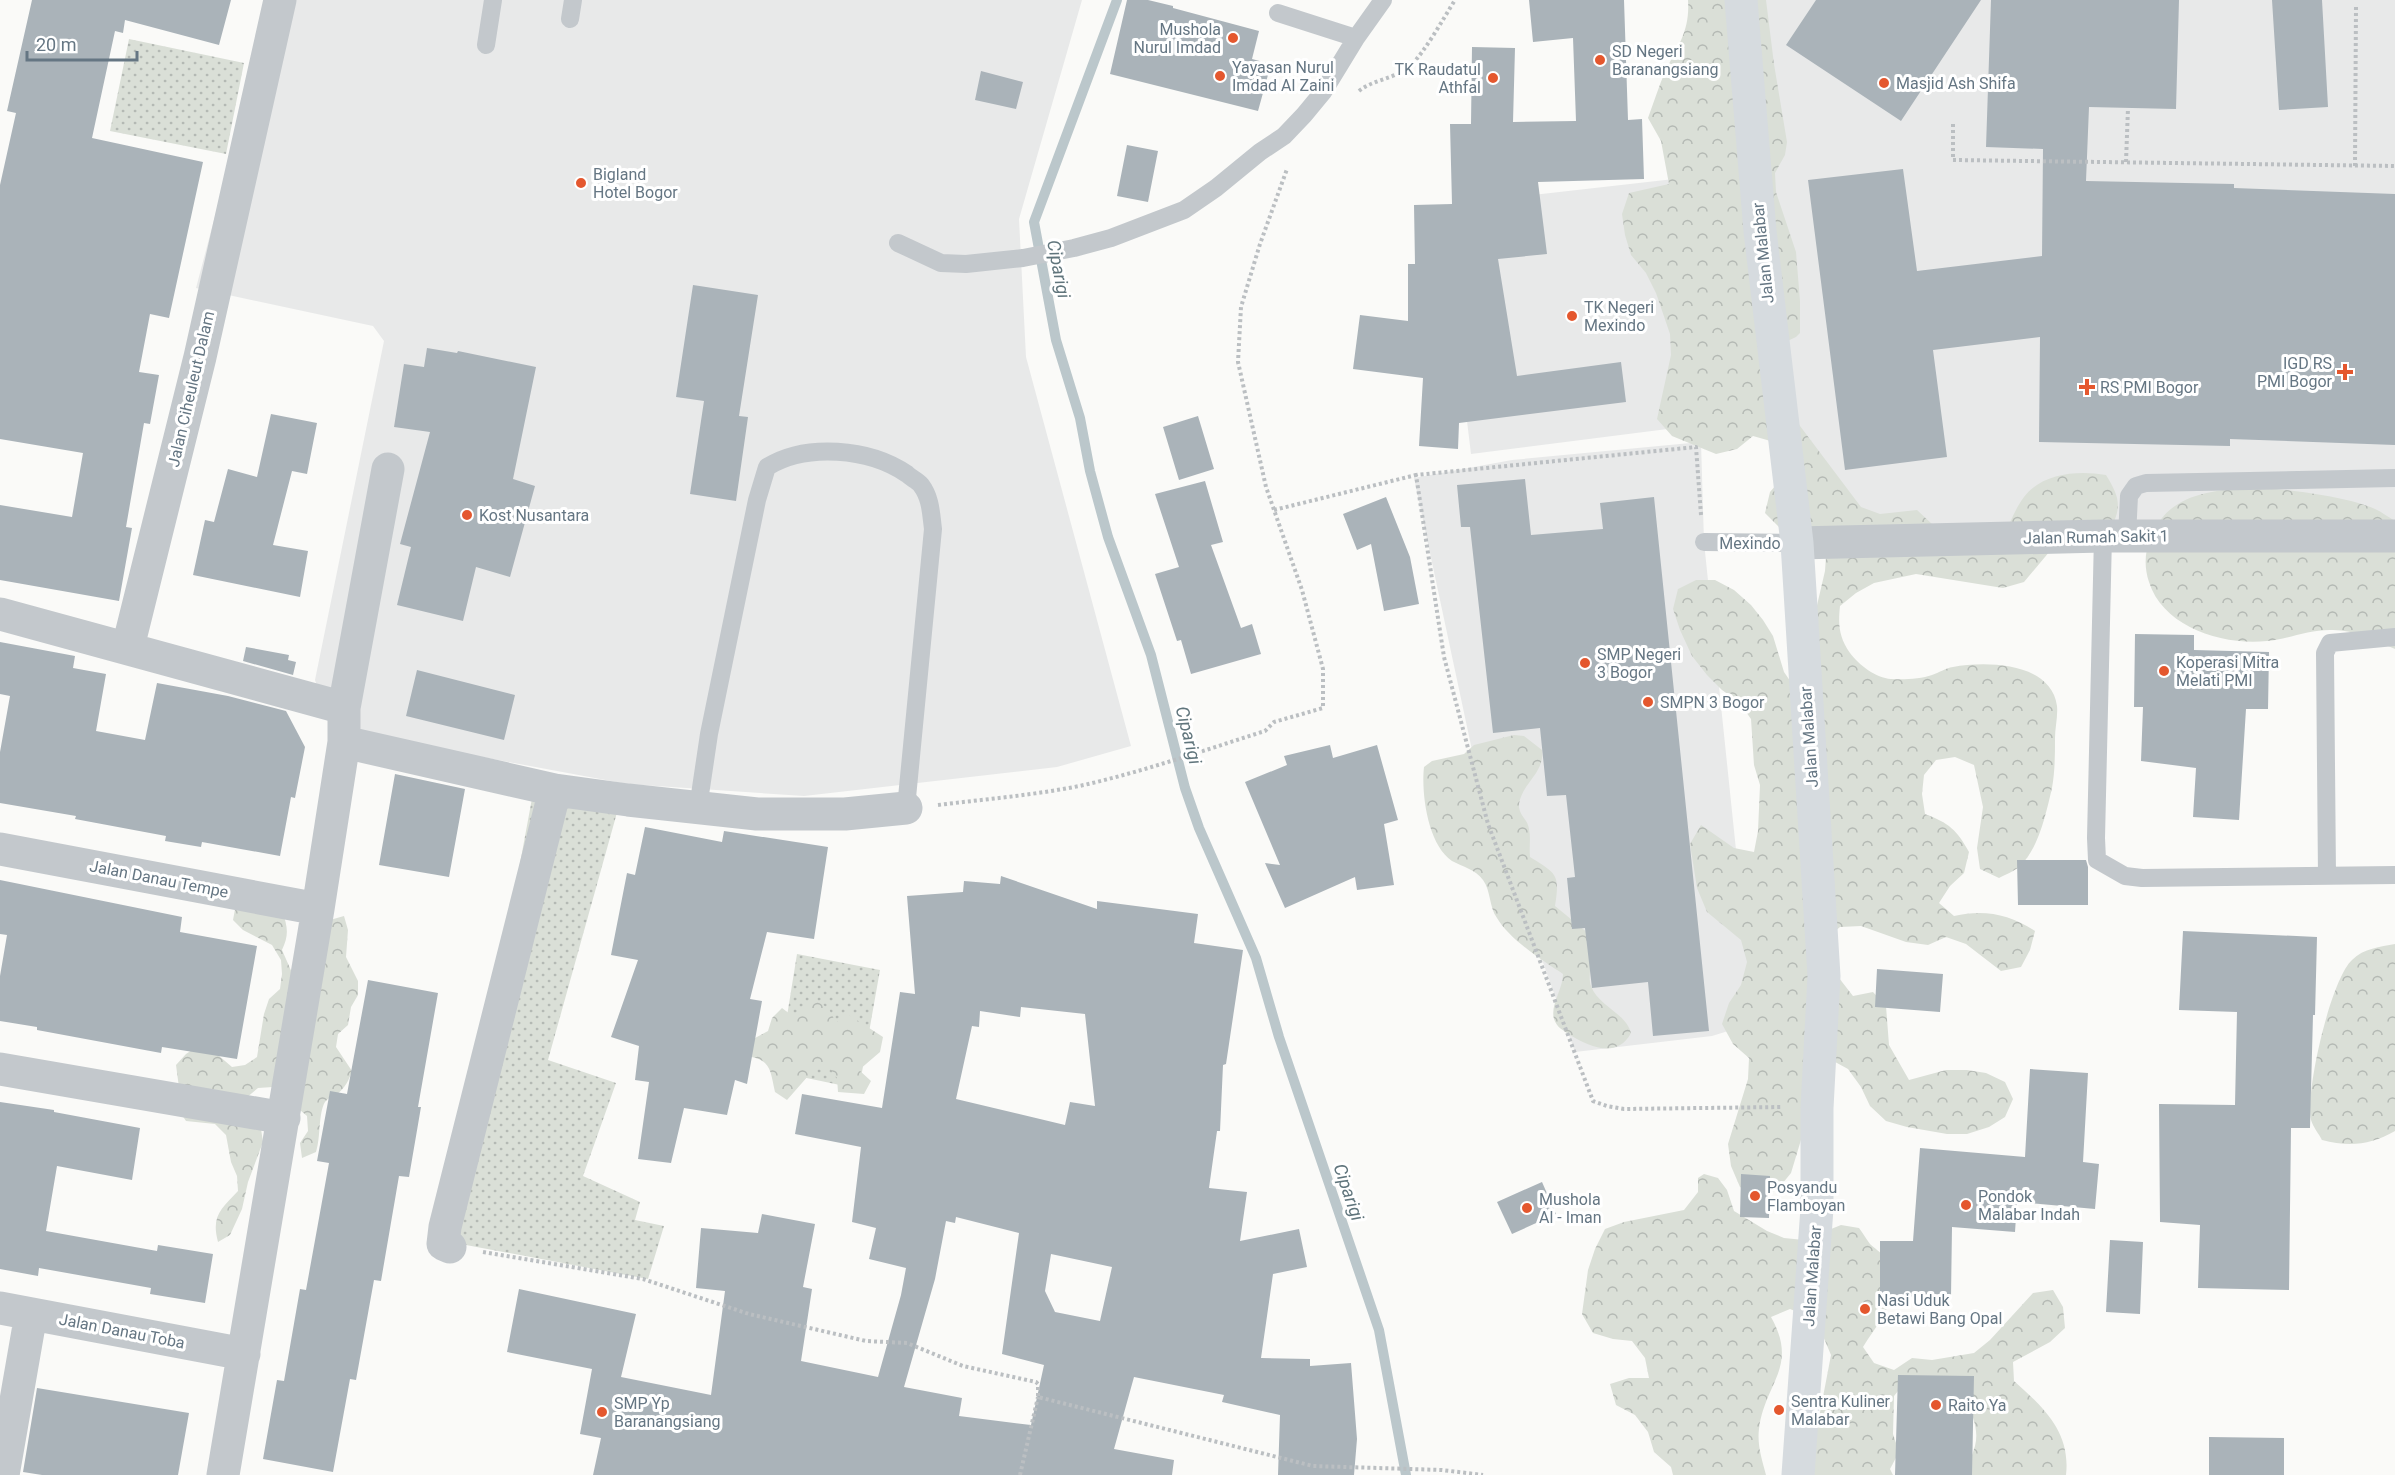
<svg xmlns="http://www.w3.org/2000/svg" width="2395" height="1475" viewBox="0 0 2395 1475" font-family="Roboto,sans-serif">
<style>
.built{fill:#e8e9e9}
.grass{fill:url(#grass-dots)}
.forest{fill:url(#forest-crowns)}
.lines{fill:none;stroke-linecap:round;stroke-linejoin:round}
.stream{stroke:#bbc7cb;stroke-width:10}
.building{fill:#aab3b9;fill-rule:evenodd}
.path{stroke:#bbbfc2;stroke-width:4;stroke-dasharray:3 3;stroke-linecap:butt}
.lane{stroke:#c3c8cc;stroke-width:18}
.street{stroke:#c3c8cc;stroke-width:33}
.secondary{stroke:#d6dbdf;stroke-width:33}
.poi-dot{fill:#e4572e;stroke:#fff;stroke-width:2}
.labels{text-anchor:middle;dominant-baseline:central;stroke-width:6;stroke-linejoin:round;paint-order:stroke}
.poi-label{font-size:16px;fill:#657683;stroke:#fff;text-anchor:start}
.street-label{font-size:16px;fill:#657683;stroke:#fff}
.water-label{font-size:18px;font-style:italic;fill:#60757c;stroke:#fff}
</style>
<defs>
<pattern id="grass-dots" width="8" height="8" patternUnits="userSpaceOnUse" patternTransform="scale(1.5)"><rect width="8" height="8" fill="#dadfd7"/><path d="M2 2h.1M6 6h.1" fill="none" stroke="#b4b9b4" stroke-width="1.8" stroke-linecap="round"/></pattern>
<pattern id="forest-crowns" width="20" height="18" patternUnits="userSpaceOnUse" patternTransform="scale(1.5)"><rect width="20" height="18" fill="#dadfd7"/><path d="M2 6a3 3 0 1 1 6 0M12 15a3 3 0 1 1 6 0" fill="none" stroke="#b4b9b4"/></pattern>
</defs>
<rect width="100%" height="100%" fill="#fafaf8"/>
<path class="built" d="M 272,0 L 1082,0 L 1019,219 L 1026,357 L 1131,746 L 1057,767 L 804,796 L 627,784 L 347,732 L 323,705 L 315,680 L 384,341 L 373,326 L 196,288 Z
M 1742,0 L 2395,0 L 2395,533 L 1797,543 Z
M 1674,179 L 1699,425 L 1471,454 L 1458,347 L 1472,202 Z
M 1701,442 L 1704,542 L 1754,1023 L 1712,1036 L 1575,1052 L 1479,783 L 1414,478 L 1512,460 Z"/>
<path class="grass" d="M 129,39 L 244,63 L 226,154 L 110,131 Z
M 533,793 L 618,809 L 548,1060 L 616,1083 L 583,1176 L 640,1202 L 635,1220 L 664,1226 L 648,1279 L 450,1242 Z
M 797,954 L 880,970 L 859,1089 L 778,1072 Z"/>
<path class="forest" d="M 1688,0 L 1766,0 L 1774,64 L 1787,142 L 1785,155 L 1775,173 L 1776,192 L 1796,252 L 1800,301 L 1800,333 L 1796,337 L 1773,348 L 1791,414 L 1861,507 L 1880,514 L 1917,510 L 1947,538 L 2003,539 C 2009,525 2015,509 2024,497 C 2042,473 2078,470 2106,475 C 2120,498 2122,506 2110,531 L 2050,551 L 2024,582 L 2003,588 L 1916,574 L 1874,583 L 1856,593 L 1840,606 C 1838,625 1839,637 1850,653 C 1859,665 1876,678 1891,679 C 1903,680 1921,679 1932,675 C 1939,673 1945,668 1953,667 C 1986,661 2051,662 2057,706 C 2058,716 2055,728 2055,738 C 2055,755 2055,771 2052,788 C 2046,813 2039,849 2019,867 C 2014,871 2005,875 1999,878 L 1980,869 L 1977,848 L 1983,807 L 1974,765 L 1955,757 L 1936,760 L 1924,775 L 1922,794 L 1925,814 C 1949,823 1957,830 1969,852 L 1964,873 L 1950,886 L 1939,903 L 1954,916 C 1984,909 2009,914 2035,931 L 2030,950 L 2021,967 L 2001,971 L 1966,944 L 1946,937 L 1928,945 L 1906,942 L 1861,926 L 1840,927 L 1828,937 L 1839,978 L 1853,996 L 1873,992 L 1886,1006 L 1889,1045 L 1909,1080 L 1946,1070 L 1967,1070 L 1986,1073 L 2005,1082 L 2013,1099 L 2005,1117 L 1989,1127 L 1967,1134 L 1947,1134 L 1907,1127 L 1886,1121 L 1870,1106 L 1861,1087 L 1848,1069 L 1826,1057 L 1791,1173 L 1778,1189 L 1759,1198 L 1740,1187 L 1731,1166 L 1728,1144 L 1748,1079 L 1749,1058 L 1733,1044 L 1722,1024 L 1729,1003 L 1741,985 L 1747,962 L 1741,940 L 1707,912 L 1697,888 L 1690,844 L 1701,825 L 1734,848 L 1754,852 L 1758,831 L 1760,785 L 1754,765 L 1751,719 L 1739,702 L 1722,690 L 1707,675 L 1692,656 L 1680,630 L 1673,609 L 1678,589 L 1696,580 L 1715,580 L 1734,590 L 1751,605 L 1763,620 L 1773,636 L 1784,672 L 1797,691 L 1825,571 L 1827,542 L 1782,530 L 1765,513 L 1770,492 L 1783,477 L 1774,442 L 1753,436 L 1737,449 L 1716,454 L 1672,436 L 1657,419 L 1671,355 L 1670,334 L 1656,293 L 1646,273 L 1631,255 L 1625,235 L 1622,214 L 1629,193 L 1669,184 L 1661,141 L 1648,118 C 1654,102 1659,85 1666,70 C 1679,44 1690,30 1688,0 Z
M 2246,487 C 2278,488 2346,496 2375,509 C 2382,512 2388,517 2395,521 L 2395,649 C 2374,640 2353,629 2330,630 C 2308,630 2288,639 2267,641 C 2223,646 2163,627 2149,582 C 2141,558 2148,537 2162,518 C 2182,493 2216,491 2246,487 Z
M 1514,735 L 1524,736 L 1542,750 C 1545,773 1522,783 1519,804 C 1518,815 1528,819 1529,829 C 1531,838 1529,847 1530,857 C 1557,874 1560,874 1555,906 L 1594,938 C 1597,953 1586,971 1591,986 C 1598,1006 1626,1013 1631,1033 C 1617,1059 1590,1047 1570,1035 C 1563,1030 1557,1028 1554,1019 C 1550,1005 1563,989 1563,974 C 1543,961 1509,939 1497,918 C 1489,907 1491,891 1483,880 C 1475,869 1463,867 1452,861 C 1428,845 1421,794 1424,767 L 1432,761 L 1464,754 L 1474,745 Z
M 236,904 L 282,911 C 288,927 289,935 282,950 L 293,975 L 330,920 L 344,916 L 348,930 L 346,957 L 358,981 L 358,995 L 351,1007 L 348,1025 L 338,1034 L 336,1047 L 352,1071 C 349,1080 345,1088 337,1094 C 333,1096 328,1098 325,1102 C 318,1114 321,1137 316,1152 L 302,1158 L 300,1143 L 308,1131 L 307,1116 L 273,1087 L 258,1088 L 246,1098 L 261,1129 L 263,1142 L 248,1182 L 242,1209 L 230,1235 L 218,1242 C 211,1216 221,1209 238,1191 L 237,1176 L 231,1162 L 226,1135 L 215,1124 L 186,1121 L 178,1109 L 180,1095 L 176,1065 L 186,1054 L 198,1046 L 211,1049 L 232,1067 L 245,1065 L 257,1057 L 264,1014 L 269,999 L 280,989 L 282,974 L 281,960 L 272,945 L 243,930 L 233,920 Z
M 2395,944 L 2395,1131 C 2371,1145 2349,1147 2322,1140 C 2319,1134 2313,1127 2311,1120 C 2305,1091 2331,979 2352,960 C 2364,948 2380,947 2395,944 Z
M 816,1000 L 829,1009 L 836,1023 L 846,1013 L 883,1037 L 880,1052 L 859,1070 L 871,1081 L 864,1094 L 838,1092 L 837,1078 L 830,1068 L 816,1067 L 787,1100 L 775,1092 C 770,1069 771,1059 745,1056 L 755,1038 L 768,1031 L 772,1018 L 782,1008 L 794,1017 Z
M 1704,1174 L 1718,1178 L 1727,1190 L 1734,1211 L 1767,1231 L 1784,1238 L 1804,1240 L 1841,1225 L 1859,1228 C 1863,1233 1866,1239 1870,1244 C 1874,1248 1881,1252 1884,1257 C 1906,1292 1881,1319 1863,1347 L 1874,1363 L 1894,1370 L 1912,1358 L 1932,1360 L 1974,1353 L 1990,1340 L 2033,1293 L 2053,1290 L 2063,1307 L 2065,1328 L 2050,1342 L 2013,1362 L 2014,1381 C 2043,1407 2071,1432 2066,1475 L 1967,1475 C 1968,1464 1972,1456 1975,1446 C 1979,1431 1973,1416 1967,1402 L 1907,1380 L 1894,1396 L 1893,1434 L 1899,1452 L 1890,1469 L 1893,1475 L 1810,1475 L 1810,1465 L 1831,1355 L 1823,1336 L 1810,1317 L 1790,1309 L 1771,1317 C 1799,1367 1765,1382 1759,1429 C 1757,1445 1762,1459 1766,1475 L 1673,1475 L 1671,1467 L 1654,1452 L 1648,1432 L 1635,1415 L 1616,1405 L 1610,1384 L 1629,1378 L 1649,1378 L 1645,1358 L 1632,1341 L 1613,1339 L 1593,1333 L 1582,1314 L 1588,1270 L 1595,1249 L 1605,1229 L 1624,1222 L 1684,1210 L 1698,1192 L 1698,1178 Z"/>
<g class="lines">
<path class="stream" d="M 1117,0 L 1034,222 L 1056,340 L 1080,418 L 1090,471 L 1108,537 L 1151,655 L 1185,788 L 1199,828 L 1256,958 L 1279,1037 L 1379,1330 L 1406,1475"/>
</g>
<path class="building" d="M 32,0 L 231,0 L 219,45 L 125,20 L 123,33 L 115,31 L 92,138 L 203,162 L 169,318 L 150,314 L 139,372 L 159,375 L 150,424 L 144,423 L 126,527 L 132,528 L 119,601 L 0,580 L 0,505 L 72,517 L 83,453 L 0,439 L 0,185 L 16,113 L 7,111 Z
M 1127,0 L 1148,0 L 1173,6 L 1173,8 L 1259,31 L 1252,59 L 1271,64 L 1258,111 L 1110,74 Z
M 1529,0 L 1624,0 L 1628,120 L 1642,119 L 1644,179 L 1538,182 L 1547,254 L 1498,259 L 1517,376 L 1621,362 L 1626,402 L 1459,423 L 1458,449 L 1419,446 L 1423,378 L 1353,369 L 1360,315 L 1408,321 L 1408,264 L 1415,264 L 1414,205 L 1452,204 L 1450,124 L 1471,124 L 1472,47 L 1515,48 L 1513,122 L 1576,121 L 1573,38 L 1533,42 Z
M 1816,0 L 1981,0 L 1901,121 L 1786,45 Z
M 1991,0 L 2179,0 L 2176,109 L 2089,107 L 2086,181 L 2234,184 L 2234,188 L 2395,194 L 2395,445 L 2230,439 L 2230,446 L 2039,442 L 2040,337 L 1933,350 L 1947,457 L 1845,470 L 1808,180 L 1903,169 L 1917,271 L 2042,256 L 2043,149 L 1986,147 Z
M 2272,0 L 2322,0 L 2328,107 L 2279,110 Z
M 981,71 L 1023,82 L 1016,109 L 975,100 Z
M 1127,145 L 1158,151 L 1148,202 L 1117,196 Z
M 693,285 L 758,295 L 739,416 L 748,417 L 736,501 L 690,494 L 704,401 L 676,397 Z
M 427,348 L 457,353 L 458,351 L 536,367 L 513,479 L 535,486 L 510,577 L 476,567 L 463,621 L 397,605 L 411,547 L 400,544 L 430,432 L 394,427 L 404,364 L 424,367 Z
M 271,414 L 317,423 L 307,474 L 292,471 L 273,545 L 308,551 L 300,597 L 193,575 L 205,520 L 214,522 L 228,469 L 257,477 Z
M 1198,416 L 1214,469 L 1179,480 L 1163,427 Z
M 1525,479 L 1531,535 L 1603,529 L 1600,503 L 1654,497 L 1709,1031 L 1653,1036 L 1648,982 L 1592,988 L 1585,928 L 1572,929 L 1567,878 L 1575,877 L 1566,795 L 1547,796 L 1540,728 L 1493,733 L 1470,527 L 1461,527 L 1457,485 Z
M 1205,481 L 1223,542 L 1211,545 L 1241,628 L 1252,624 L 1261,654 L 1191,674 L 1181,640 L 1177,641 L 1155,574 L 1179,567 L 1155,494 Z
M 1386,497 L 1410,557 L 1419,604 L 1384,611 L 1371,544 L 1357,550 L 1343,514 Z
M 2135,634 L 2194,635 L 2194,650 L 2269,652 L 2268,709 L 2246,709 L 2239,820 L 2193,817 L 2196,768 L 2141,761 L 2143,707 L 2134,707 Z
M 0,642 L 75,656 L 73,668 L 106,674 L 96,731 L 145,740 L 157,683 L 228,696 L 286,711 L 305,747 L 295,798 L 291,797 L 280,856 L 202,842 L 201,847 L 165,841 L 166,836 L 75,819 L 76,816 L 0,803 L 0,752 L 10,696 L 0,694 Z
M 246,647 L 289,655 L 288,660 L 296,662 L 293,675 L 243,661 Z
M 417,670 L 515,695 L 504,740 L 406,716 Z
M 1330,745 L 1333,758 L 1377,745 L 1398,820 L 1384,824 L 1394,885 L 1357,890 L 1355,877 L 1285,908 L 1265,863 L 1280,865 L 1245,782 L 1287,765 L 1284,756 Z
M 395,774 L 465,789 L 449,877 L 379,865 Z
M 645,827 L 722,842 L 724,831 L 828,847 L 814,939 L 767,932 L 750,999 L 762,1001 L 747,1084 L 735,1080 L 727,1115 L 684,1108 L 671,1163 L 638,1159 L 649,1082 L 635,1080 L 639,1046 L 611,1037 L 638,960 L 611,955 L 627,873 L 635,875 Z
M 2017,860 L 2086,860 L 2088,867 L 2088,905 L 2018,905 Z
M 1001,876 L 1097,909 L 1097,901 L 1198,914 L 1194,943 L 1243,950 L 1226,1064 L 1223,1065 L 1220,1131 L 1217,1131 L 1209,1188 L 1247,1192 L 1240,1241 L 1299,1229 L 1307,1267 L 1273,1274 L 1261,1358 L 1310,1359 L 1310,1366 L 1351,1363 L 1357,1439 L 1354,1475 L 1278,1475 L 1280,1415 L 1222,1402 L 1224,1395 L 1134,1377 L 1114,1449 L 1174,1460 L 1172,1475 L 593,1475 L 601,1438 L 580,1434 L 592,1369 L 507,1352 L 519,1289 L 636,1314 L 621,1377 L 711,1395 L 725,1291 L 696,1288 L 701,1228 L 758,1233 L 762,1214 L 815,1224 L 803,1287 L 812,1289 L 801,1361 L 878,1377 L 901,1295 L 906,1268 L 869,1259 L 876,1228 L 852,1222 L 861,1147 L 795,1134 L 802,1094 L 882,1108 L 900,992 L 915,994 L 907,896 L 963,892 L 964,881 L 1000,884 ZM 1021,1007 L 1085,1014 L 1095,1106 L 1070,1102 L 1065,1125 L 956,1099 L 972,1026 L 979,1027 L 980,1011 L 1020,1017 ZM 956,1217 L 1019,1233 L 1002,1354 L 1044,1365 L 1031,1425 L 959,1416 L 962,1398 L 904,1387 L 935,1279 L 946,1221 L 955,1223 ZM 1051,1254 L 1112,1267 L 1100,1321 L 1055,1312 L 1045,1291 Z
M 0,880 L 182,917 L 180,932 L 257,946 L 237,1059 L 162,1047 L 161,1053 L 37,1030 L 37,1027 L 0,1021 L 0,976 L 7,935 L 0,934 Z
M 2183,931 L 2317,937 L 2315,1015 L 2313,1015 L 2310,1128 L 2291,1128 L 2289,1290 L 2198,1288 L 2200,1225 L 2160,1222 L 2159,1104 L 2235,1105 L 2237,1012 L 2179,1010 Z
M 1877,969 L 1943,974 L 1940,1012 L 1875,1007 Z
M 368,980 L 438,993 L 418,1107 L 421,1107 L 409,1177 L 399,1176 L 381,1281 L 374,1280 L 356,1380 L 350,1379 L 333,1472 L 263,1459 L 277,1380 L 284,1381 L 300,1289 L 306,1290 L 329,1163 L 317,1161 L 330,1091 L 347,1094 Z
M 2030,1069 L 2088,1073 L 2083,1162 L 2099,1164 L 2095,1209 L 2017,1202 L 2015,1232 L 1952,1227 L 1951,1297 L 1880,1296 L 1880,1241 L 1913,1241 L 1920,1148 L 2025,1157 Z
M 0,1102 L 54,1110 L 54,1112 L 140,1128 L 132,1180 L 57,1166 L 46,1231 L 157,1251 L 158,1245 L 213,1254 L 205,1303 L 150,1294 L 151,1288 L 39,1268 L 38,1276 L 0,1269 Z
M 1741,1174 L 1770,1176 L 1769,1218 L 1740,1217 Z
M 1542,1182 L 1556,1214 L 1512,1234 L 1497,1202 Z
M 2110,1240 L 2143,1242 L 2140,1314 L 2106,1312 Z
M 1898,1375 L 1974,1376 L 1972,1475 L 1895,1475 Z
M 37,1388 L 189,1413 L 178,1475 L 42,1475 L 23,1472 Z
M 2209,1437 L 2284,1438 L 2284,1475 L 2209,1475 Z"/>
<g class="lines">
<path class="path" d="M 1359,91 C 1374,79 1395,79 1410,66 C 1425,52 1443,19 1455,0
M 1953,124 L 1953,160 L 2395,166
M 2126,162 L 2128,108
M 2355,166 L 2356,7
M 1274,510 L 1416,475
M 1701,515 L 1696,447 L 1416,475 L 1444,657 L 1488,824 L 1593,1101 L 1607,1106 L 1624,1109 L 1782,1107
M 938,805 C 987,799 1036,795 1084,785 C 1145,771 1205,750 1265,731 L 1274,722 L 1323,708 L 1323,669 L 1302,590 L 1266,487 L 1238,362 L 1241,307 L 1260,244 L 1287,169
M 483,1252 L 643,1279 L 749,1314 L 866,1341 L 907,1343 L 963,1366 L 1036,1382 L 1038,1384 L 1038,1397 L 1313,1466 L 1442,1470 L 1483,1475
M 1020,1475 L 1038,1397"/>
<path class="lane" d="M 1278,13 L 1356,38
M 570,19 L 573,0
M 486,45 L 493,0
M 898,243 L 941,263 L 966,264 L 1023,258 L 1074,248 L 1111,238 L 1184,210 L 1216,188 L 1260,152 L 1284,136 L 1304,115 L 1323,92 L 1356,38 L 1383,0
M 2103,536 L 2096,838 L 2097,860 L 2125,876 L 2142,878 L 2395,875
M 2127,536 L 2129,496 L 2136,486 L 2146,483 L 2395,478
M 1704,542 L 1797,543
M 698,808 L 709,734 L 757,500 L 767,467 C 806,443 869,448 907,474 C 911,478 918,481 921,485 C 931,498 931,514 933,529 L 906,808
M 2327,876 L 2325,653 L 2330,643 L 2395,637"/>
<path class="street" d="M 1797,543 L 2103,536 L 2395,536
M 0,614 L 344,708 L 344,742 L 318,909 L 223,1475
M 128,647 L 200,357 L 280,0
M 344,708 L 388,469
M 344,742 L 555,790 L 628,800 L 757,814 L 845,814 L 906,808
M 0,849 L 318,909
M 0,1069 L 284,1118
M 450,1247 L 443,1244 L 445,1227 L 555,790
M 0,1308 L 244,1354
M 3,1475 L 31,1314"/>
<path class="secondary" d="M 1741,0 L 1760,231 L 1797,543 L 1824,976 L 1817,1108 L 1817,1208 L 1798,1475"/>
</g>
<g class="poi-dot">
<circle cx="1233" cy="38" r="6"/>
<circle cx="1600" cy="60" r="6"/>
<circle cx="1220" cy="76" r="6"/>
<circle cx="1493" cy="78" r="6"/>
<circle cx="1884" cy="83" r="6"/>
<circle cx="581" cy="183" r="6"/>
<circle cx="1572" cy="316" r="6"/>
<path d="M2342 363h6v6h6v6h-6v6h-6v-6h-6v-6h6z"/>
<path d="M2084 378h6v6h6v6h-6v6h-6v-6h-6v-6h6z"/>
<circle cx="467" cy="515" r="6"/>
<circle cx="1585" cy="663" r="6"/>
<circle cx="2164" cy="671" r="6"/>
<circle cx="1648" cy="702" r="6"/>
<circle cx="1755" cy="1196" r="6"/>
<circle cx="1966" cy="1205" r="6"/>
<circle cx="1527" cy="1208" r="6"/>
<circle cx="1865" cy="1309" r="6"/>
<circle cx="1936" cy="1405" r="6"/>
<circle cx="1779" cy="1410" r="6"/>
<circle cx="602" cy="1412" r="6"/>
</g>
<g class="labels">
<g class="poi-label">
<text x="1221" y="29" text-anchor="end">Mushola<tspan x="1221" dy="18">Nurul Imdad</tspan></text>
<text x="1612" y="51">SD Negeri<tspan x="1612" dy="18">Baranangsiang</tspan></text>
<text x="1232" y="67">Yayasan Nurul<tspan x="1232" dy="18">Imdad Al Zaini</tspan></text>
<text x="1481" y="69" text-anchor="end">TK Raudatul<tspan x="1481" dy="18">Athfal</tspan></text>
<text x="1896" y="83">Masjid Ash Shifa</text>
<text x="593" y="174">Bigland<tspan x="593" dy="18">Hotel Bogor</tspan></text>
<text x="1584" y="307">TK Negeri<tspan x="1584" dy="18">Mexindo</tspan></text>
<text x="2332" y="363" text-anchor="end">IGD RS<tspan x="2332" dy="18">PMI Bogor</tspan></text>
<text x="2100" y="387">RS PMI Bogor</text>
<text x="479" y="515">Kost Nusantara</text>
<text x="1597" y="654">SMP Negeri<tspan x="1597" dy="18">3 Bogor</tspan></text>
<text x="2176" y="662">Koperasi Mitra<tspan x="2176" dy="18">Melati PMI</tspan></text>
<text x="1660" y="702">SMPN 3 Bogor</text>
<text x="1767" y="1187">Posyandu<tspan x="1767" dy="18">Flamboyan</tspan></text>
<text x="1978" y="1196">Pondok<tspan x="1978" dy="18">Malabar Indah</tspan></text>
<text x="1539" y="1199">Mushola<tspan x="1539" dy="18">Al - Iman</tspan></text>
<text x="1877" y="1300">Nasi Uduk<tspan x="1877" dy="18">Betawi Bang Opal</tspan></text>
<text x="1791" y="1401">Sentra Kuliner<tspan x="1791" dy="18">Malabar</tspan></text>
<text x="614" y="1403">SMP Yp<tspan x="614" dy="18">Baranangsiang</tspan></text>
<text x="1948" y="1405">Raito Ya</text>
</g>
<g class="street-label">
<text transform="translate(1763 253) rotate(-96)">Jalan Malabar</text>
<text transform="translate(191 389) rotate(-77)">Jalan Ciheuleut Dalam</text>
<text transform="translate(2096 537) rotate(-1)">Jalan Rumah Sakit 1</text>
<text x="1750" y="543">Mexindo</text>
<text transform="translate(1809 737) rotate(-94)">Jalan Malabar</text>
<text transform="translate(159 879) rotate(11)">Jalan Danau Tempe</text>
<text transform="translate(1812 1276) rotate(-86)">Jalan Malabar</text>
<text transform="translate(122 1331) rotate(11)">Jalan Danau Toba</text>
</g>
<g class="water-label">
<text transform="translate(1059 269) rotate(79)">Ciparigi</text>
<text transform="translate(1189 735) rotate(76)">Ciparigi</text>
<text transform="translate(1349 1192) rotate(71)">Ciparigi</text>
</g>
</g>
<path d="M27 51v9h110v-9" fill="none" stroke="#657683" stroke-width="3"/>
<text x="36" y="51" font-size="18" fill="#657683" stroke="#ffffff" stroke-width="4.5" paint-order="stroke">20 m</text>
</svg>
